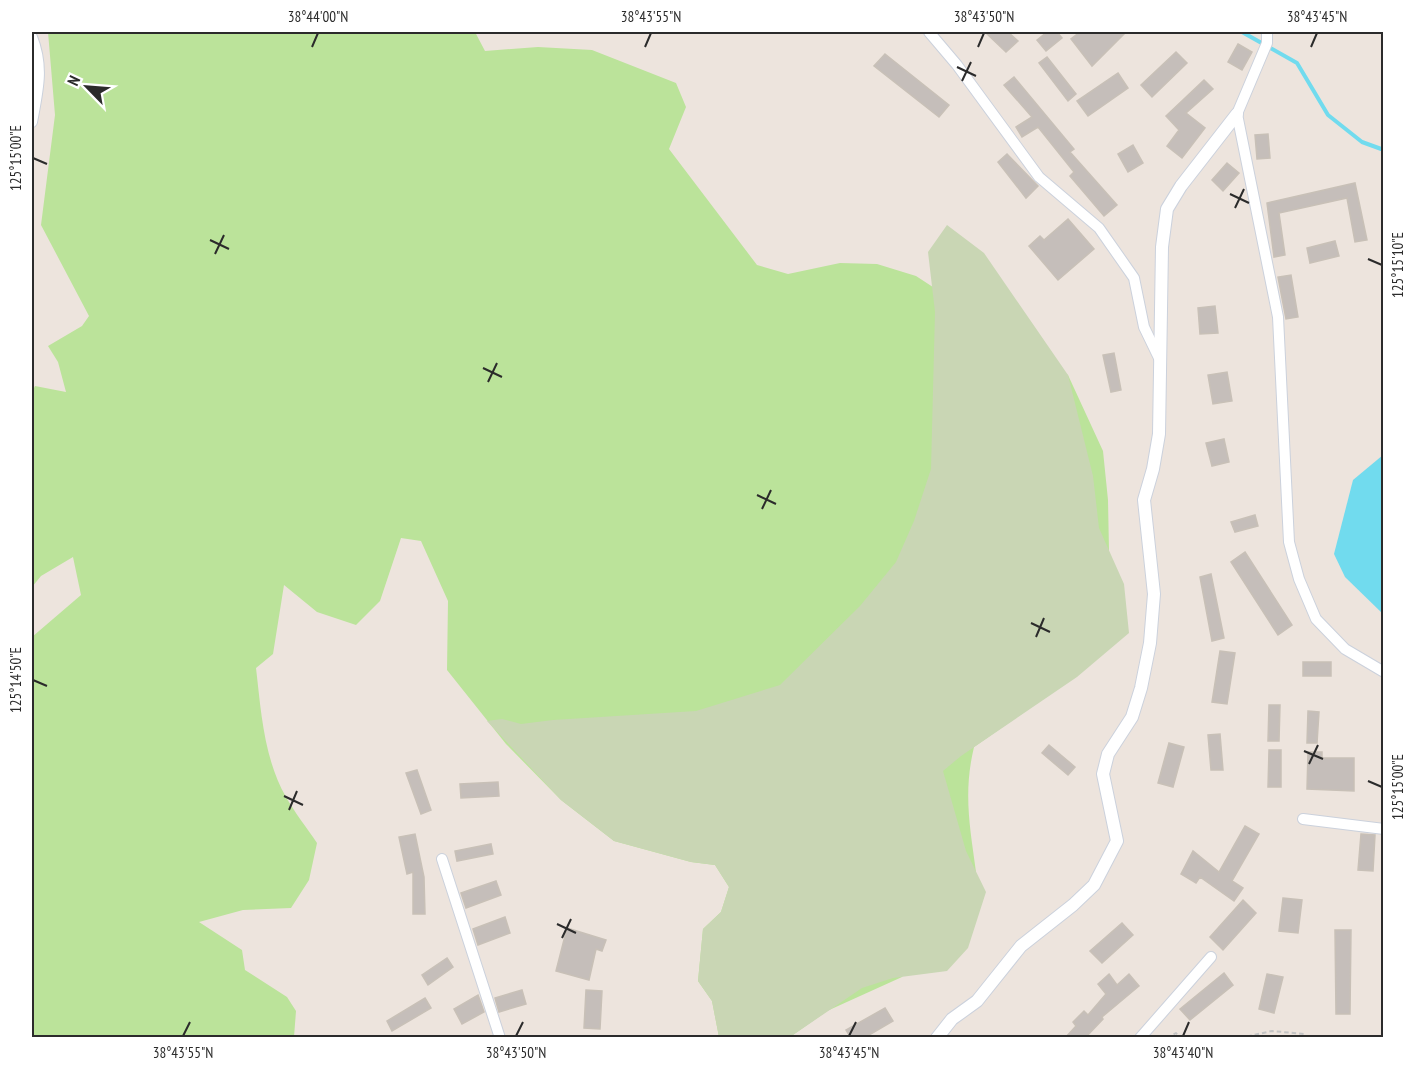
<svg xmlns="http://www.w3.org/2000/svg" width="1415" height="1069" viewBox="0 0 1415 1069" font-family="'PT Sans Narrow',sans-serif">
<style>
.green{fill:#bbe39a}
.cemetery{fill:#c9d6b4}
.water{fill:#71dbee}
.lines{fill:none;stroke-linecap:round;stroke-linejoin:round}
.stream{stroke:#71dbee;stroke-width:4}
.building{fill:#c5beba;stroke:#c8c0b7;stroke-width:1.5}
.minor-casing{stroke:#cbd1dc;stroke-width:12}
.tertiary-casing{stroke:#cbd1dc;stroke-width:14}
.path{stroke:#c4c4c4;stroke-width:2;stroke-dasharray:4.5 3;stroke-linecap:butt}
.minor{stroke:#fff;stroke-width:10}
.tertiary{stroke:#fff;stroke-width:12}
.ticks{fill:none;stroke:#2b2b2b;stroke-width:2}
.neatline{fill:none;stroke:#2b2b2b;stroke-width:2}
.ticks-label{font-size:15px;text-anchor:middle;fill:#2b2b2b}
</style>
<rect width="100%" height="100%" fill="#ede4dd"/>
<path class="green" d="M 48,32 L 475,32 L 485,51 L 538,47 L 592,50 L 676,83 L 686,107 L 669,149 L 757,265 L 788,274 L 840,263 L 877,264 L 916,276 L 1068,375 L 1103,451 L 1108,500 L 1109,551 L 1030,708 L 974,747 C 963,793 970,827 976,872 L 902,977 L 827,1011 L 790,1037 L 719,1037 L 712,1001 L 698,981 L 703,929 L 721,912 L 729,887 L 715,865 L 691,862 L 614,841 L 561,800 L 506,744 L 447,670 L 448,601 L 421,541 L 401,538 L 380,601 L 356,625 L 317,612 L 284,585 L 273,654 L 256,668 C 261,711 264,759 286,797 C 295,813 307,828 317,843 L 309,880 L 291,908 L 243,910 L 199,922 L 242,950 L 245,970 L 287,997 L 296,1011 L 294,1037 L 32,1037 L 32,637 L 81,595 L 73,557 L 41,576 L 32,587 L 32,392 L 35,386 L 66,392 L 58,362 L 48,346 L 82,326 L 89,316 L 41,225 L 55,115 Z"/>
<path class="cemetery" d="M 947,225 L 984,253 L 1068,375 L 1093,476 L 1099,528 L 1124,584 L 1129,633 L 1077,677 L 961,756 L 943,771 L 966,851 L 986,892 L 968,948 L 947,971 L 893,978 L 862,988 L 790,1037 L 719,1037 L 712,1001 L 698,981 L 703,929 L 721,912 L 729,887 L 715,865 L 691,862 L 614,841 L 561,800 L 487,721 L 502,719 L 521,724 L 553,720 L 696,711 L 780,685 L 860,606 L 896,562 L 914,521 L 931,469 L 935,312 L 928,252 Z"/>
<path class="water" d="M 1383,455 L 1383,614 L 1345,577 L 1334,554 L 1353,480 Z"/>
<g class="lines">
<path class="stream" d="M 1242,32 L 1297,63 L 1328,115 L 1362,142 L 1384,150"/>
</g>
<path class="building" d="M 985,32 L 1008,32 L 1018,41 L 1006,52 Z
M 1047,32 L 1057,32 L 1062,38 L 1046,51 L 1037,40 Z
M 1080,32 L 1126,32 L 1092,66 L 1071,39 Z
M 1238,44 L 1252,52 L 1242,70 L 1228,62 Z
M 1176,52 L 1187,63 L 1152,97 L 1141,85 Z
M 885,54 L 949,105 L 939,117 L 874,66 Z
M 1047,57 L 1076,94 L 1068,101 L 1039,63 Z
M 1118,73 L 1128,88 L 1088,116 L 1077,101 Z
M 1014,77 L 1074,149 L 1070,152 L 1117,205 L 1104,216 L 1070,176 L 1074,172 L 1038,127 L 1022,137 L 1016,127 L 1032,117 L 1004,85 Z
M 1204,80 L 1213,89 L 1186,113 L 1205,128 L 1182,158 L 1167,146 L 1179,130 L 1166,116 Z
M 1268,134 L 1270,158 L 1257,159 L 1255,135 Z
M 1133,145 L 1143,163 L 1128,172 L 1118,154 Z
M 1007,154 L 1038,186 L 1026,198 L 998,162 Z
M 1227,163 L 1239,173 L 1223,191 L 1212,180 Z
M 1355,183 L 1367,240 L 1355,242 L 1347,198 L 1279,213 L 1285,255 L 1274,257 L 1267,203 Z
M 1068,219 L 1094,249 L 1058,280 L 1029,246 L 1040,236 L 1044,240 Z
M 1335,241 L 1339,256 L 1310,263 L 1307,248 Z
M 1291,275 L 1298,317 L 1286,319 L 1278,277 Z
M 1215,306 L 1218,333 L 1200,334 L 1198,308 Z
M 1114,353 L 1121,390 L 1111,392 L 1103,355 Z
M 1227,372 L 1232,401 L 1213,404 L 1208,375 Z
M 1224,439 L 1229,462 L 1212,466 L 1206,443 Z
M 1255,515 L 1258,526 L 1235,532 L 1231,522 Z
M 1245,552 L 1292,625 L 1278,635 L 1231,562 Z
M 1211,574 L 1224,638 L 1212,641 L 1200,577 Z
M 1220,651 L 1235,653 L 1227,704 L 1212,702 Z
M 1303,662 L 1331,662 L 1331,676 L 1303,676 Z
M 1269,705 L 1280,705 L 1279,741 L 1268,741 Z
M 1308,711 L 1319,712 L 1317,743 L 1307,743 Z
M 1220,734 L 1223,770 L 1211,770 L 1208,735 Z
M 1169,743 L 1184,747 L 1173,787 L 1158,783 Z
M 1049,745 L 1075,767 L 1068,775 L 1042,753 Z
M 1269,750 L 1281,750 L 1281,787 L 1268,787 Z
M 1308,752 L 1322,752 L 1322,758 L 1354,758 L 1354,791 L 1307,789 Z
M 417,770 L 431,810 L 421,814 L 406,773 Z
M 498,782 L 499,796 L 461,798 L 460,784 Z
M 1245,826 L 1259,834 L 1232,881 L 1243,888 L 1234,901 L 1200,877 L 1196,883 L 1181,874 L 1193,851 L 1219,872 Z
M 415,834 L 424,877 L 425,914 L 413,914 L 413,872 L 407,874 L 399,837 Z
M 1361,834 L 1375,835 L 1373,871 L 1358,870 Z
M 491,844 L 493,854 L 457,861 L 455,851 Z
M 496,881 L 501,895 L 466,908 L 461,893 Z
M 1283,898 L 1302,900 L 1298,933 L 1279,931 Z
M 1243,900 L 1256,913 L 1223,950 L 1210,937 Z
M 505,917 L 510,933 L 478,945 L 473,929 Z
M 1122,923 L 1133,935 L 1102,963 L 1090,951 Z
M 567,928 L 606,940 L 602,951 L 596,949 L 589,980 L 556,971 Z
M 1335,930 L 1351,930 L 1350,1014 L 1336,1014 Z
M 447,958 L 453,967 L 428,985 L 422,975 Z
M 1224,973 L 1233,985 L 1190,1020 L 1180,1009 Z
M 1109,974 L 1117,985 L 1129,974 L 1139,986 L 1102,1017 L 1103,1019 L 1085,1038 L 1065,1038 L 1076,1026 L 1073,1022 L 1084,1011 L 1088,1015 L 1106,994 L 1098,984 Z
M 1267,974 L 1283,977 L 1274,1013 L 1259,1009 Z
M 522,990 L 526,1004 L 499,1012 L 495,998 Z
M 586,990 L 602,991 L 600,1029 L 584,1028 Z
M 478,995 L 484,1012 L 462,1024 L 454,1009 Z
M 425,998 L 431,1008 L 392,1031 L 387,1021 Z
M 885,1008 L 893,1021 L 864,1038 L 851,1038 L 846,1030 Z"/>
<g class="lines">
<defs>
<path id="minor" d="M 929,32 L 957,65 L 1039,177 L 1099,228 L 1134,278 L 1144,327 L 1159,358
M 1267,32 L 1267,43 L 1237,114 L 1278,317 L 1289,542 L 1299,579 L 1316,619 L 1345,649 L 1384,672
M 32,37 C 44,67 38,90 32,122
M 1303,819 L 1384,829
M 442,859 L 500,1038
M 1140,1038 L 1211,957"/>
<path id="tertiary" d="M 937,1038 L 952,1019 L 977,1001 L 1021,946 L 1073,905 L 1094,885 L 1117,841 L 1103,774 L 1108,754 L 1132,717 L 1141,688 L 1150,643 L 1154,594 L 1144,500 L 1153,469 L 1159,434 L 1162,247 L 1167,209 L 1181,186 L 1237,114"/>
</defs>
<use href="#minor" class="minor-casing"/>
<use href="#tertiary" class="tertiary-casing"/>
<path class="path" d="M 1167,1038 L 1176,1033 L 1180,1038
M 1240,1038 L 1272,1031 L 1304,1034"/>
<use href="#minor" class="minor"/>
<use href="#tertiary" class="tertiary"/>
</g>
<path class="ticks" d="M 312,47 L 318,33M 645,47 L 651,33M 978,47 L 984,33M 1311,47 L 1317,33M 957,67 L 976,76M 962,81 L 971,62M 33,158 L 47,164M 1230,194 L 1249,203M 1235,208 L 1244,189M 210,240 L 229,249M 215,254 L 224,235M 1368,259 L 1382,265M 483,368 L 502,377M 488,382 L 497,363M 757,495 L 776,504M 762,509 L 771,490M 1031,623 L 1050,632M 1036,637 L 1044,618M 33,680 L 47,686M 1304,751 L 1323,759M 1309,764 L 1318,745M 1368,781 L 1382,787M 284,796 L 303,805M 289,810 L 297,791M 557,924 L 576,933M 562,938 L 571,919M 183,1036 L 190,1022M 516,1036 L 523,1022M 849,1036 L 856,1022M 1183,1036 L 1189,1022"/>
<rect width="1415" height="1069" fill="none" stroke="#ffffff" stroke-width="66"/>
<g transform="translate(87 87) rotate(295)" stroke="#ffffff" stroke-width="4.5" paint-order="stroke">
<path d="M0-4.5L10 22L0 15L-10 22Z" fill="#2b2b2b"/>
<text y="-9" font-size="16" font-weight="bold" text-anchor="middle" fill="#2b2b2b">N</text>
</g>
<rect x="33" y="33" width="1349" height="1003" class="neatline"/>
<g class="ticks-label">
<text x="318" y="22">38°44'00"N</text>
<text x="651" y="22">38°43'55"N</text>
<text x="984" y="22">38°43'50"N</text>
<text x="1317" y="22">38°43'45"N</text>
<text transform="translate(16 158) rotate(-90)" y="5">125°15'00"E</text>
<text transform="translate(1398 265) rotate(-90)" y="5">125°15'10"E</text>
<text transform="translate(16 680) rotate(-90)" y="5">125°14'50"E</text>
<text transform="translate(1398 787) rotate(-90)" y="5">125°15'00"E</text>
<text x="183" y="1058">38°43'55"N</text>
<text x="516" y="1058">38°43'50"N</text>
<text x="849" y="1058">38°43'45"N</text>
<text x="1183" y="1058">38°43'40"N</text>
</g>
</svg>
